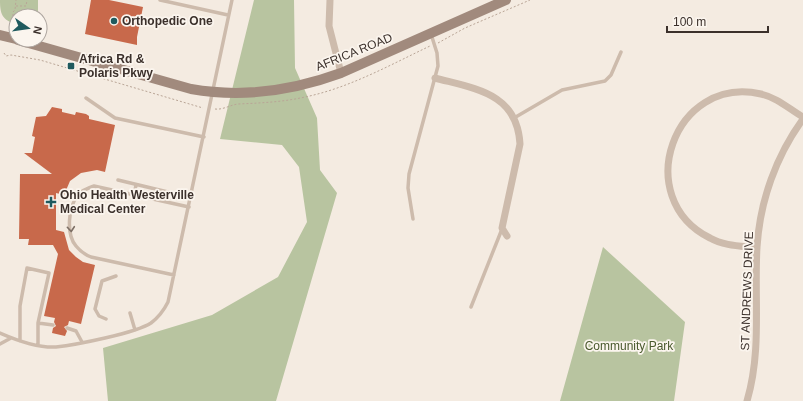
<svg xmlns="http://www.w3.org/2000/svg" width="803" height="401" viewBox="0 0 803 401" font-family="Arial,sans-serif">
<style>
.green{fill:#b8c4a0}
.building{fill:#c8694b}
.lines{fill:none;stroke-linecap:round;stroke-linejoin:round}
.path{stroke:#b9a596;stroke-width:1;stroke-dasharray:2 2;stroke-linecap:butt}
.lane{stroke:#cdbbac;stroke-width:3.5}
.street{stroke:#cdbbac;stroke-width:7}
.secondary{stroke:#a18a7d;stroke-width:10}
.oneway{stroke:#7d6f65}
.poi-dot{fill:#1f5a5e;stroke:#fbf5ee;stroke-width:1.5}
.labels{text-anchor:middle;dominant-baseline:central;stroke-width:3.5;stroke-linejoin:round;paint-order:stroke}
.poi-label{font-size:12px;font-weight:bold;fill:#3b302b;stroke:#fbf5ee;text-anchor:start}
.street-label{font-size:12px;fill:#3b302b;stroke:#fbf5ee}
.park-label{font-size:12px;fill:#4a5a2e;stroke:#fbf5ee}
</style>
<rect width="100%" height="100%" fill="#f4ebe1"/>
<path class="green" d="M 0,0 L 38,0 L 38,16 L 16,16 L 16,24 C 2,20 0,14 0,0 Z
M 254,0 L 294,0 L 295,68 L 317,118 L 320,170 L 337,193 L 276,401 L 108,401 L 103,348 L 212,315 L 278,277 L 307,222 L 299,167 L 282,145 L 220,139 Z
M 603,247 L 685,322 L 674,401 L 560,401 Z"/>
<path class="building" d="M 91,0 L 109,0 L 143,7 L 137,37 L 137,45 L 85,34 Z
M 52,107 L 62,109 L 62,112 L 75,115 L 76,112 L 86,114 L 89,116 L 89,119 L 115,125 L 105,172 L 97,170 L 81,173 L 70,181 L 64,195 L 56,193 L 56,230 L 64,232 L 69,250 L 76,257 L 83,262 L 95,265 L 81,324 L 69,321 L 68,325 L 64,327 L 67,331 L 65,336 L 52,333 L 53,328 L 56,326 L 54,322 L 55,318 L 44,316 L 58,254 L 53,245 L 28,245 L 29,239 L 19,239 L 20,174 L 52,174 L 24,153 L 32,153 L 35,137 L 32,136 L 36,117 L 46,116 Z"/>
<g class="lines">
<path class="path" d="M 16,6 L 26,6 L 27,0
M 13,24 L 13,12 L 15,10 L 16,0
M 438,43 L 465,28 L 530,0
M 4,53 L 6,56 L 11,55 L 40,60 L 203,108
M 215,109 C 223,110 230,105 238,104 C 261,103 283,102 305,97 C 349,88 390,65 430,46"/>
<path class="lane" d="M 160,0 L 228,15
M 86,98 L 115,118 L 204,137
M 514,118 L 562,90 L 605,81 L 611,75 L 621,52
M 118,180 L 172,193
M 134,195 L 136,185
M 413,219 L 408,188 L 409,174 L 438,66 L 437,53 L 431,34
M 174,275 L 91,257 C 86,255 80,251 76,246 C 66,234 68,207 78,195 C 82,190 88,188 94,186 L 189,207
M 471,307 L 502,229
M 130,313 L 135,330
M 106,319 L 99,316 L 95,309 L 102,281 L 116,276
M 38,323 L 53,325
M 67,328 L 76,331 L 82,342
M 0,333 C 16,340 38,348 56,347 C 75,345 136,333 151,323 C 159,317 164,310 168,302 L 232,0
M 20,341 L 20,306 L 27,268 L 49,273 L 38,323 L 38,344
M 0,344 L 11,338"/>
<path class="street" d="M 330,0 L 329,26 L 341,73
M 435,78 C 476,89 517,93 520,144 L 502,228 L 507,236
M 757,248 C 741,246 724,246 710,238 C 630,198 674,74 761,94 C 778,98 789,109 803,117
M 747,401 C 762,350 754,299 757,247 C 760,201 776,156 803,119"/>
<path class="secondary" d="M 0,35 L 16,39
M 18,40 L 191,89 C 242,98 292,91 341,73 L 506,0"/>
</g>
<defs><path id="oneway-chevron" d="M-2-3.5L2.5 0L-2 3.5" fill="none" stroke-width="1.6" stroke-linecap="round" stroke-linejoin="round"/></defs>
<use class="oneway" href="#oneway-chevron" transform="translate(71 229) rotate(85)"/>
<g class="poi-dot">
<circle cx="114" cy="21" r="4"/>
<rect x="67" y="62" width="8" height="8" rx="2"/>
<path d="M49 196h4v4h4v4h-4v4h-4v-4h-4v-4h4z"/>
</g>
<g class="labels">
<g class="poi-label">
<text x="122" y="21">Orthopedic One</text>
<text x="79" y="59">Africa Rd &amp;<tspan x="79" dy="14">Polaris Pkwy</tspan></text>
<text x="60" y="195">Ohio Health Westerville<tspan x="60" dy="14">Medical Center</tspan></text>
</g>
<g class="street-label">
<text transform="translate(354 52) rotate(-22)">AFRICA ROAD</text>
<text transform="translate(747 291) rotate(-88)">ST ANDREWS DRIVE</text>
</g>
<g class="park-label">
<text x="629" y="346">Community Park</text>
</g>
</g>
<g transform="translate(28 28) rotate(103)"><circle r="19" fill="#fbf5ee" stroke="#aea6a0"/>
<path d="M0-3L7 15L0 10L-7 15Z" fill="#1f5a5e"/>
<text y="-6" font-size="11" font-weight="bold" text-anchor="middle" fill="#3b302b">N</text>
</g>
<path d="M667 26v6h101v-6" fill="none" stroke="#3b302b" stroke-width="2"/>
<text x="673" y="26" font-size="12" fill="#3b302b" stroke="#fbf5ee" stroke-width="3" paint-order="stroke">100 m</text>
</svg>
